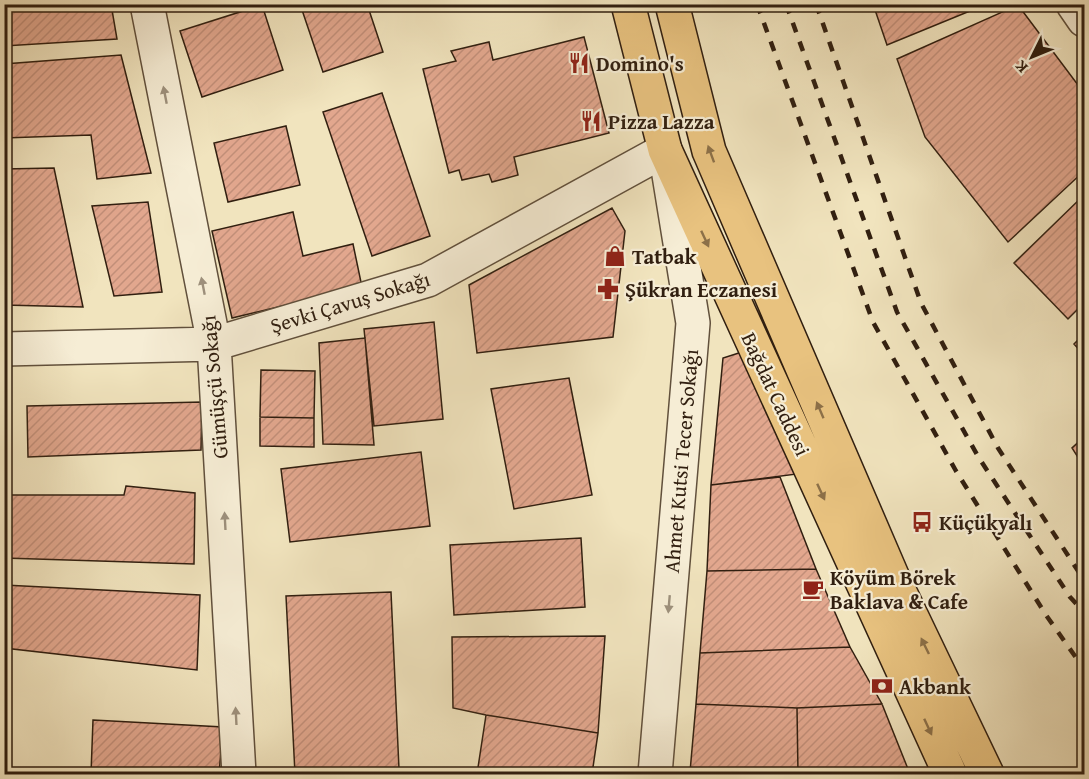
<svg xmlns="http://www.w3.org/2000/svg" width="1089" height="779" viewBox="0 0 1089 779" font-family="'Gentium Book Plus',serif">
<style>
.building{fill:url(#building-hatch);stroke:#311f10;stroke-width:1.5}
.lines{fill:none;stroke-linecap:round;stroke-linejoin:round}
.minor-casing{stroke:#61503c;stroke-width:36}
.primary-casing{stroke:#311f10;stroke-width:36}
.minor{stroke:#f6edd5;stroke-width:33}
.primary{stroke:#e8c27f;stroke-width:33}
.rail{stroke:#311f10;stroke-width:4.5;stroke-dasharray:10 10;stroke-linecap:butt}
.oneway{fill:#9d907c}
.oneway2{fill:#8c7048}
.labels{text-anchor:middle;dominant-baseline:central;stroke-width:4.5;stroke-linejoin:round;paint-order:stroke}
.poi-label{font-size:21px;font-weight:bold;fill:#311f10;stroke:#f6edd5;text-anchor:start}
.street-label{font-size:21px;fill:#311f10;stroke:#f6edd5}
</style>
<defs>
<pattern id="building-hatch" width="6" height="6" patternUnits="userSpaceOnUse" patternTransform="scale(1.5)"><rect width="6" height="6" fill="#e2a78e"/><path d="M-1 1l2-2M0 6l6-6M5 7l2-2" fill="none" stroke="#c28f79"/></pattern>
</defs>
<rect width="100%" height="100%" fill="#f1e4be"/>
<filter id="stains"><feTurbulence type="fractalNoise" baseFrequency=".00333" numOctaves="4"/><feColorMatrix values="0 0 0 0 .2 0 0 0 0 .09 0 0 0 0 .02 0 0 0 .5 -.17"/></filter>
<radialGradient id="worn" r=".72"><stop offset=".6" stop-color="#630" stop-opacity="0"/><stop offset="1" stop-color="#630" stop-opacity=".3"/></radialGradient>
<path class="building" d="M 4,4 L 111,4 L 117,39 L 4,46 Z
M 300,4 L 367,4 L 383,52 L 323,72 Z
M 424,4 L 573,4 L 573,8 L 424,11 Z
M 873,4 L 987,4 L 887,45 Z
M 262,5 L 283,70 L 202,97 L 180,31 Z
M 1018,5 L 1084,93 L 1084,171 L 1008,242 L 925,137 L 897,59 Z
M 584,37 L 609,133 L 514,157 L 518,175 L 492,182 L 489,174 L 462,180 L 459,170 L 449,173 L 423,69 L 456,61 L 451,51 L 489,42 L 493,60 Z
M 121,55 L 151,173 L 97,179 L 91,135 L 4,138 L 4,64 Z
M 382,93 L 430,236 L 372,256 L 323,112 Z
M 286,126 L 300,185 L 228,202 L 214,143 Z
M 54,168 L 83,307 L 4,305 L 4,169 Z
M 1084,195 L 1084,303 L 1068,319 L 1014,263 Z
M 148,202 L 162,292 L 114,296 L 92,206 Z
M 612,208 L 625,231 L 613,337 L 477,353 L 469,285 Z
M 293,212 L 303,256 L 353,244 L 362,287 L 232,318 L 212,231 Z
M 434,322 L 443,419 L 374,426 L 364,329 Z
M 1084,334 L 1084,355 L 1074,344 Z
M 365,338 L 374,445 L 323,444 L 319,343 Z
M 742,352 L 797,474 L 711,485 L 723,358 Z
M 261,370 L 315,371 L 314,418 L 260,417 Z
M 569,378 L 592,495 L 514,509 L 491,389 Z
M 202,402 L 201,450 L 28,457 L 27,406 Z
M 260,417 L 314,418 L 314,447 L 260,446 Z
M 1084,437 L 1084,467 L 1072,448 Z
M 421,452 L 430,526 L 290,542 L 281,469 Z
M 780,477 L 816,569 L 707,571 L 711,485 Z
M 126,486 L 195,493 L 194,564 L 4,558 L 4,495 L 124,495 Z
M 581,538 L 585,607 L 454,615 L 450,545 Z
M 816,569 L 850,647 L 700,653 L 707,571 Z
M 4,585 L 200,595 L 197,670 L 4,648 Z
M 391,592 L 399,769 L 295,774 L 286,596 Z
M 605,636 L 598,733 L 486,715 L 453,708 L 452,637 Z
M 850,647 L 882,704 L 797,708 L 696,704 L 700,653 Z
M 696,704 L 797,708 L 798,774 L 708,774 L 690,772 Z
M 882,704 L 910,774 L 798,774 L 797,708 Z
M 486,715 L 598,733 L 592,774 L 477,774 Z
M 93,720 L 223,727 L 219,774 L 91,774 Z"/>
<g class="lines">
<defs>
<path id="minor" d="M 147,4 L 214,344 L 239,774
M 1073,4 L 1084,20
M 4,349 L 214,344 L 428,280 L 665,150 L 693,323 L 655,774"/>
<path id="primary" d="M 628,4 L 665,150 L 950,774
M 672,4 L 709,151 L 893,578 L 987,774"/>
</defs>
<use href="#minor" class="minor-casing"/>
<use href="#primary" class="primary-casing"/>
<use href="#minor" class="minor"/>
<use href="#primary" class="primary"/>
<path class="rail" d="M 757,4 L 873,322 L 956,471 L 1046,615 L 1084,669
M 786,4 L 897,312 L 979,458 L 1070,597 L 1084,612
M 816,4 L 921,303 L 998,448 L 1084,580"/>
</g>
<defs><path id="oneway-solid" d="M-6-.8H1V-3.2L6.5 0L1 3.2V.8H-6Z" transform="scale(1.5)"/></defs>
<g class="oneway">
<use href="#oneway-solid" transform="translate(165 95) rotate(-101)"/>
<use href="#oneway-solid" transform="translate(203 286) rotate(-101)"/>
<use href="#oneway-solid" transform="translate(225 521) rotate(-93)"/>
<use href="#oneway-solid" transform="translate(669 604) rotate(95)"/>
<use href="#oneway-solid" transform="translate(236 716) rotate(-93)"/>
</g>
<g class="oneway2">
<use href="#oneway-solid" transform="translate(711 154) rotate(-110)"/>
<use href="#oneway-solid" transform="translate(705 239) rotate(65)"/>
<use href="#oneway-solid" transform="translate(820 410) rotate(-113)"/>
<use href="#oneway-solid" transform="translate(821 492) rotate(65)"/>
<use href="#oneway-solid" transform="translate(925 646) rotate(-116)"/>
<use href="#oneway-solid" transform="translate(928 727) rotate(65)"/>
</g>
<defs>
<symbol id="restaurant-bare" viewBox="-9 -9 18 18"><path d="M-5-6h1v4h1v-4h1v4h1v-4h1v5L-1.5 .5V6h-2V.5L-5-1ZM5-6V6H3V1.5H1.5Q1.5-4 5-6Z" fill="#8f2418" stroke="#f6edd5" stroke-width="2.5" paint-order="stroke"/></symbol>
<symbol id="shop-bare" viewBox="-9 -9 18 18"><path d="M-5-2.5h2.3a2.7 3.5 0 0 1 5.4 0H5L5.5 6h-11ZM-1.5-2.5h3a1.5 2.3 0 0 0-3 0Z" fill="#8f2418" stroke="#f6edd5" stroke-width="2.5" paint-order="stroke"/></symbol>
<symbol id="pharmacy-bare" viewBox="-9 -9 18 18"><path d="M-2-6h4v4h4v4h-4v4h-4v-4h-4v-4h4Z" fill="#8f2418" stroke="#f6edd5" stroke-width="2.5" paint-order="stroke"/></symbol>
<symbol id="bus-bare" viewBox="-9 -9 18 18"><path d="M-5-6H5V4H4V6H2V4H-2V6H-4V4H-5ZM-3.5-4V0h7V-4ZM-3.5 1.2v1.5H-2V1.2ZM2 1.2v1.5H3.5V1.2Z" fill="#8f2418" stroke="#f6edd5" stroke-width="2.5" paint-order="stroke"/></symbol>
<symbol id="cafe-bare" viewBox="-9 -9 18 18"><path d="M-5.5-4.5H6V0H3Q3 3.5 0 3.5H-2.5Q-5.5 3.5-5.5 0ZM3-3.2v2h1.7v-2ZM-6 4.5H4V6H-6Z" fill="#8f2418" stroke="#f6edd5" stroke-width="2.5" paint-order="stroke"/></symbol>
<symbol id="bank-bare" viewBox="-9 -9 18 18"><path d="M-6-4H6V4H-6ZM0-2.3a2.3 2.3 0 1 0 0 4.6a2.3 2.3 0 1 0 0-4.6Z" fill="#8f2418" stroke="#f6edd5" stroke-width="2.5" paint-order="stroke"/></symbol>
</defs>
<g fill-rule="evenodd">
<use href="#restaurant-bare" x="564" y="48" width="30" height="30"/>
<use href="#restaurant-bare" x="576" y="106" width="30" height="30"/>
<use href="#shop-bare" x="600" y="241" width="30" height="30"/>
<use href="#pharmacy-bare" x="593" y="274" width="30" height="30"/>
<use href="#bus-bare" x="907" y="507" width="30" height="30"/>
<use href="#cafe-bare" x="798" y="574" width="30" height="30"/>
<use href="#bank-bare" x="867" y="671" width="30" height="30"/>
</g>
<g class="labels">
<g class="poi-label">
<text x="596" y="63">Domino's</text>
<text x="608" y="121">Pizza Lazza</text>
<text x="632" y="256">Tatbak</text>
<text x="625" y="289">Şükran Eczanesi</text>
<text x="939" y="522">Küçükyalı</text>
<text x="830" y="577">Köyüm Börek<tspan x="830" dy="24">Baklava &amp; Cafe</tspan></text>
<text x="899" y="686">Akbank</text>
</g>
<g class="street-label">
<text transform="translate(350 302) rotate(-17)">Şevki Çavuş Sokağı</text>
<text transform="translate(214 387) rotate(-95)">Gümüşçü Sokağı</text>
<text transform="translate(776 394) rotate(65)">Bağdat Caddesi</text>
<text transform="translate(681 461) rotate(-85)">Ahmet Kutsi Tecer Sokağı</text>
</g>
</g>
<rect width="1089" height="779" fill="none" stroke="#f1e4be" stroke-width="24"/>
<rect x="6" y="6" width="1077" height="767" fill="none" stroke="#311f10" stroke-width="3"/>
<rect x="12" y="12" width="1065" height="755" fill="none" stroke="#311f10" stroke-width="1.5"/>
<g transform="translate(1032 57) rotate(227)" stroke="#f6edd5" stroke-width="4.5" paint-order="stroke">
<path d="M0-4.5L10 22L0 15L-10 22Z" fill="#311f10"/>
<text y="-9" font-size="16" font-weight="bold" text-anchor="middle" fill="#311f10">K</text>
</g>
<rect width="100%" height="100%" filter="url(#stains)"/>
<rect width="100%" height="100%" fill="url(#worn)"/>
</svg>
